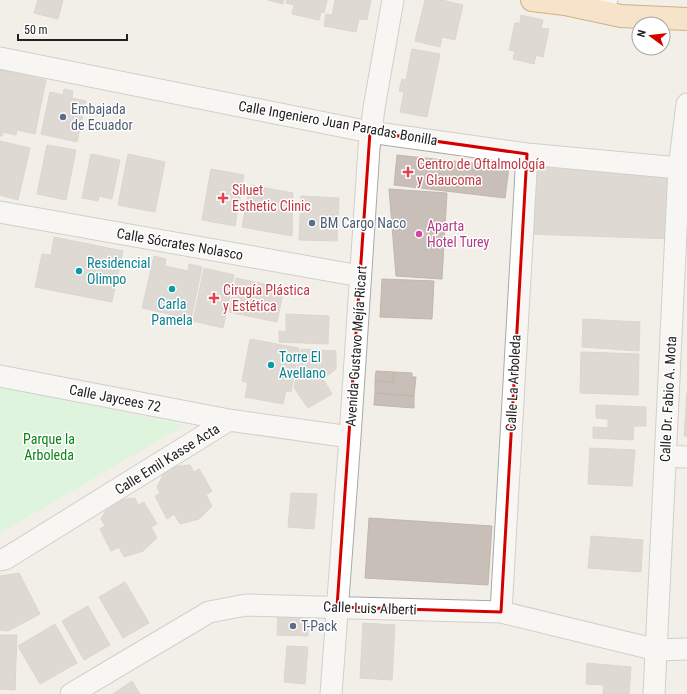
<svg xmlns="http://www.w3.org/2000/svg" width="687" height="694" viewBox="0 0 687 694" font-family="'Roboto Condensed',sans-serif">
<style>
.park{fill:#c8facc}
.building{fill:#c7bfb8;stroke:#c4b6ab}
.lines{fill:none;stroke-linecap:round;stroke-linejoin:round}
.minor-casing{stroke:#a9a9a9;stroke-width:23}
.major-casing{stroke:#a06b00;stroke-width:24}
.minor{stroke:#fff;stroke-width:21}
.major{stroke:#fcd6a4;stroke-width:22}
.marked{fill:none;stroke:#d40000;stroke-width:3;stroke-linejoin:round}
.service-dot{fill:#5c6f8a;stroke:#fff;stroke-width:1.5}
.health-dot{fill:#e0444e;stroke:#fff;stroke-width:1.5}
.hotel-dot{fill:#d1479c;stroke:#fff;stroke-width:1.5}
.culture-dot{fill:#0f9aa8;stroke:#fff;stroke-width:1.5}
.labels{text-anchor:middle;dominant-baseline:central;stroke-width:3;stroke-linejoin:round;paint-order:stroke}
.service-label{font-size:14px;fill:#4e5e75;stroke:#fff;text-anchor:start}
.street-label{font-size:14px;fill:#222;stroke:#fff}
.health-label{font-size:14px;fill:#be3a42;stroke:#fff;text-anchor:start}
.hotel-label{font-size:14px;fill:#b23c85;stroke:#fff;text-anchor:start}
.culture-label{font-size:14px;fill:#0d838f;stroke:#fff;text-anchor:start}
.park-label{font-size:14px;fill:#0c8416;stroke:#fff}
</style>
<rect width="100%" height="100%" fill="#f2efe9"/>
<path class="park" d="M 0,386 L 185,425 L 0,533 Z"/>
<path class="building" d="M 38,0 L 63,0 L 58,19 L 34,13 Z
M 268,0 L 284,0 L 283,4 Z
M 287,0 L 327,0 L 324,13 L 321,12 L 319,20 L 292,14 L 294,5 L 286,3 Z
M 335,0 L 371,0 L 367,20 L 359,19 L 356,32 L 324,26 L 326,14 L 332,15 Z
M 425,0 L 442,0 L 463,5 L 455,40 L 442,37 L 440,47 L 415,41 Z
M 521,15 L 543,20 L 541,28 L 549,29 L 543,57 L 536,55 L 534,64 L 513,59 L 515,51 L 509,50 L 515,23 L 520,23 Z
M 412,49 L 440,54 L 427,117 L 400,112 L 404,92 L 399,91 L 402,79 L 406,80 Z
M 0,70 L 46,80 L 35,134 L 17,130 L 16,135 L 3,132 L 2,136 L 0,136 Z
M 64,89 L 73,91 L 72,98 L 86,101 L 77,142 L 41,134 L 50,92 L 63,95 Z
M 0,141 L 30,148 L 18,200 L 0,195 Z
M 47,145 L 76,150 L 66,200 L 37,194 Z
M 91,154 L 120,160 L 112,199 L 99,196 L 98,201 L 82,198 Z
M 128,154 L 165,162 L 155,212 L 118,205 Z
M 397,155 L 509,167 L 505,198 L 394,185 Z
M 527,158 L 676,172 L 676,239 L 526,234 Z
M 211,169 L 244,175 L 235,226 L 202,220 Z
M 250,185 L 293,193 L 292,236 L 242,227 Z
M 389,189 L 447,193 L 442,279 L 396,276 Z
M 301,196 L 339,198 L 337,241 L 299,240 Z
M 54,237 L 123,251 L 112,302 L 35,287 L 42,254 L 51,255 Z
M 154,256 L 166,259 L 165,266 L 188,271 L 189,264 L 202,267 L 191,319 L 142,308 Z
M 204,268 L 234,275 L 223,328 L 193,321 Z
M 236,278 L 284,288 L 277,322 L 229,312 Z
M 382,279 L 434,281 L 432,319 L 380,317 Z
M 286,314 L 329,316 L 328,344 L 279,342 L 279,331 L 286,332 Z
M 583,319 L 640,322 L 639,351 L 582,347 Z
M 250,339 L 299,348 L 291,392 L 286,391 L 283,404 L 245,397 L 248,383 L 242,381 Z
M 301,349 L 336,351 L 336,369 L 323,379 L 332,394 L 308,408 L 294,388 Z
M 581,352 L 639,354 L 638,395 L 580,393 Z
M 376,371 L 394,372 L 393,382 L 375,381 Z
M 394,372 L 412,373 L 412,377 L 416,377 L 414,396 L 375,393 L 375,381 L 393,382 Z
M 375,393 L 414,396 L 414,408 L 374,405 Z
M 687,393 L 687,436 L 684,436 Z
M 596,405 L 646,407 L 646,426 L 634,426 L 633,440 L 593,438 L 593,427 L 608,428 L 608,419 L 596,418 Z
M 590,448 L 635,450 L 632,486 L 588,484 Z
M 190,465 L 194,472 L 199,469 L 212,491 L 206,495 L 212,506 L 199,519 L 180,524 L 174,514 L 167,519 L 155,496 L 160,493 L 157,487 L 165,471 L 171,467 Z
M 291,493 L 317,494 L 314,529 L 288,527 Z
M 135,498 L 138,505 L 144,502 L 157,524 L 151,527 L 157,538 L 143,551 L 124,557 L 119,547 L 111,551 L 100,529 L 105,526 L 101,519 L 110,503 L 116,500 Z
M 369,518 L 492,526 L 488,585 L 365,578 Z
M 591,536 L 643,540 L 641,572 L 588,568 Z
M 19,573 L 40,614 L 8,631 L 0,630 L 0,576 Z
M 125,582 L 149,623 L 123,638 L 99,597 Z
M 88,606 L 110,645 L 84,660 L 62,621 Z
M 278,616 L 308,617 L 308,636 L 277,635 Z
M 363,623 L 395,625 L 392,680 L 360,678 Z
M 55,624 L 77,663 L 40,684 L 18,646 Z
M 0,635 L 17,635 L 15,690 L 0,689 Z
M 287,646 L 308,647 L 305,684 L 284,682 Z
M 587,663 L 631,667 L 629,694 L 603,694 L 604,685 L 586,684 Z
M 132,681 L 140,694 L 113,694 Z"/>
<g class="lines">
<defs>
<path id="minor" d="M 574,3 L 607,0
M 0,58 L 370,132 L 527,154 L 679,168
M 0,212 L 360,276
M 0,376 L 229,420 L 350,437
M 666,456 L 687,457
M 0,560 L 5,559 L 229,420
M 501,612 L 527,154
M 71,694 L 209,612 L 246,605 L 501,612 L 657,650 L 687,649
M 331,694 L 350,437 L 369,148 L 374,108 L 393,0
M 654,694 L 679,168 L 687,104"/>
<path id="major" d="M 532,0 L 565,4 L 621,16 L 687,19"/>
</defs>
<use href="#minor" class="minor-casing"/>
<use href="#major" class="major-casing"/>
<use href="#minor" class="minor"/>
<use href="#major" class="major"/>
</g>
<path d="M0 0H687V694H0ZM 370,132 L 527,154 L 501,612 L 337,607 Z" fill="#f2efe9" fill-opacity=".55" fill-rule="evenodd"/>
<path class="marked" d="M 370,132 L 527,154 L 501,612 L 337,607 Z"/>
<g class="service-dot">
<circle cx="63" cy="117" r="4"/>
<circle cx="312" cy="223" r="4"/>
<circle cx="293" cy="626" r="4"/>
</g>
<g class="health-dot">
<path d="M406 166h4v4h4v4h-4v4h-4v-4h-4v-4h4z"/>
<path d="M221 192h4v4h4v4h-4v4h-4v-4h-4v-4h4z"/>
<path d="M212 292h4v4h4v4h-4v4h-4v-4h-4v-4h4z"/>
</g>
<circle class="hotel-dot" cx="419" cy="234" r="4"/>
<g class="culture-dot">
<circle cx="79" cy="271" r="4"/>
<circle cx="172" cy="289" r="4"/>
<circle cx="271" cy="365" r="4"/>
</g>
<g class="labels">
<g class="service-label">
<text x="71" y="109">Embajada<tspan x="71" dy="16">de Ecuador</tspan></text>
<text x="320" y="223">BM Cargo Naco</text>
<text x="301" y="626">T-Pack</text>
</g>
<g class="street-label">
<text transform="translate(338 123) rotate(10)">Calle Ingeniero Juan Paradas Bonilla</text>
<text transform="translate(180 244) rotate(10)">Calle Sócrates Nolasco</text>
<text transform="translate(356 346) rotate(-86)">Avenida Gustavo Mejía Ricart</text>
<text transform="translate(513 383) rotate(-87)">Calle La Arboleda</text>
<text transform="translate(115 398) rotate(11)">Calle Jaycees 72</text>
<text transform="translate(668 399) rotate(-87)">Calle Dr. Fabio A. Mota</text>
<text transform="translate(167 459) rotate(-32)">Calle Emil Kasse Acta</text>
<text transform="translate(370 608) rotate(2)">Calle Luis Alberti</text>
</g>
<g class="health-label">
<text x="417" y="164">Centro de Oftalmología<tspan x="417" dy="16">y Glaucoma</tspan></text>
<text x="232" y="190">Siluet<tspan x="232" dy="16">Esthetic Clinic</tspan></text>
<text x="223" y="290">Cirugía Plástica<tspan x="223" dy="16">y Estética</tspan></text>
</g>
<g class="hotel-label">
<text x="427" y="226">Aparta<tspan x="427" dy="16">Hotel Turey</tspan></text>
</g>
<g class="culture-label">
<text x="87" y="263">Residencial<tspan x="87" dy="16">Olimpo</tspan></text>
<text x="172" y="304" text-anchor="middle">Carla<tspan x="172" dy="16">Pamela</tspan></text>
<text x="279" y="357">Torre El<tspan x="279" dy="16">Avellano</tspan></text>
</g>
<g class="park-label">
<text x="49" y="439">Parque la<tspan x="49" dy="16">Arboleda</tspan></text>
</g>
</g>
<g transform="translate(651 36) rotate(285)"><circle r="19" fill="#ffffff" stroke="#a7a7a7"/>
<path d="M0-3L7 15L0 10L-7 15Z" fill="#d40000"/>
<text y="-6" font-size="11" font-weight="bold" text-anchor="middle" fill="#222222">N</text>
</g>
<path d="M18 34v6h109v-6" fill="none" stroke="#222222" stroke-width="2"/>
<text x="24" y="34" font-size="12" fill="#222222" stroke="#ffffff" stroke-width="3" paint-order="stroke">50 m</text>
</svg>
